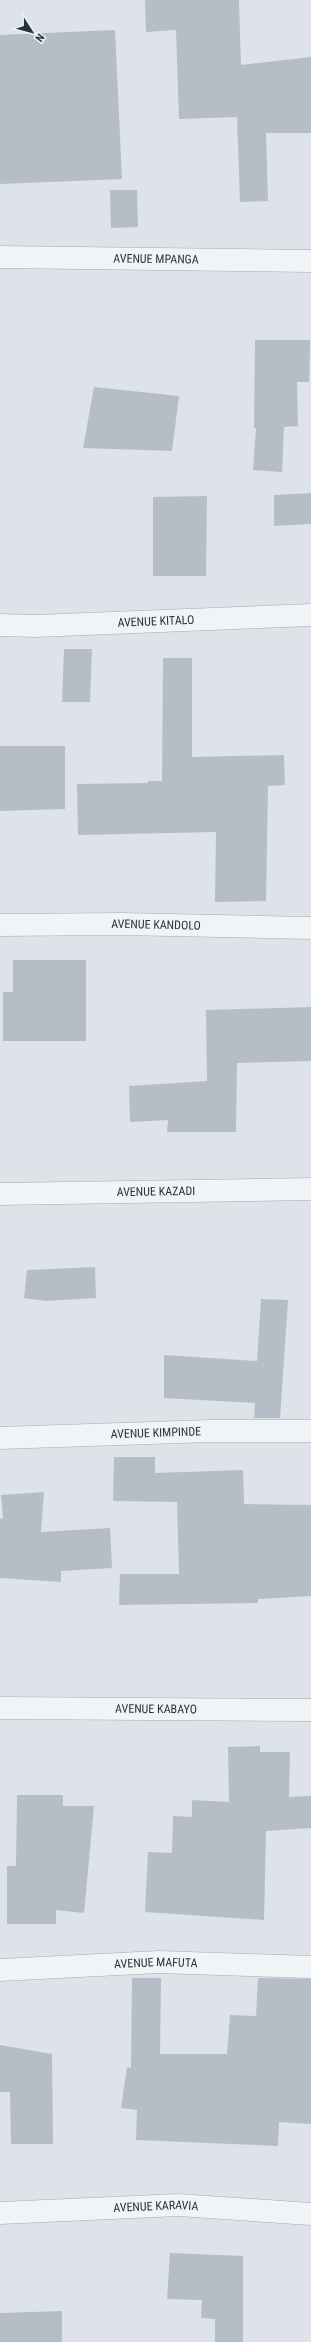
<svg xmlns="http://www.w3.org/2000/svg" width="311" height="2342" viewBox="0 0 311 2342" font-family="'Roboto Condensed',sans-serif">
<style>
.building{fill:#b5bdc6}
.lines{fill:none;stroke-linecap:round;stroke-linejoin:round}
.minor-casing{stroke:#a3aab3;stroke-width:23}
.minor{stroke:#f1f4f7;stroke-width:22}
.labels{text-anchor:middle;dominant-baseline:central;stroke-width:3.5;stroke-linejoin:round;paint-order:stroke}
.street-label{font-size:12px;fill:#273241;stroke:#eef2f6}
</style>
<rect width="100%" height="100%" fill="#dee3e9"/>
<path class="building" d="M 145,0 L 239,0 L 241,65 L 311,57 L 311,133 L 266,133 L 268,201 L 240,202 L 237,117 L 179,119 L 176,30 L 146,32 Z
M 115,30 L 122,179 L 0,184 L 0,35 Z
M 110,190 L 137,190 L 138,227 L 111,228 Z
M 255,340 L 310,340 L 309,382 L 297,382 L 298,426 L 284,427 L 282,472 L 253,470 L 256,428 L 254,428 Z
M 94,387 L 179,396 L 172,451 L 83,448 Z
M 311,493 L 311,524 L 274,526 L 274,495 Z
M 207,496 L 206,576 L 153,576 L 153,497 Z
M 64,649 L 92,649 L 90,702 L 62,702 Z
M 163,658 L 192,658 L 192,757 L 284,755 L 285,785 L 268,786 L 266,901 L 215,902 L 216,832 L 78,835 L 77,784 L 148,783 L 148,781 L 162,781 Z
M 0,746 L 65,746 L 65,809 L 0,811 Z
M 13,960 L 86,960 L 86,1041 L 3,1041 L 3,992 L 13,992 Z
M 311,1007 L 311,1061 L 237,1063 L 236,1132 L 167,1132 L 168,1120 L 130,1122 L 129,1086 L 207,1081 L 206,1010 Z
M 95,1267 L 96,1298 L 46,1301 L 24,1298 L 27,1270 Z
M 261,1299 L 288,1300 L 280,1418 L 254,1418 L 255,1403 L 164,1398 L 164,1355 L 257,1361 Z
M 114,1457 L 155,1457 L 155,1473 L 243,1470 L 244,1504 L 311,1505 L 311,1596 L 258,1599 L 258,1603 L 119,1605 L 120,1574 L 179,1574 L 177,1502 L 113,1501 Z
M 44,1492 L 41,1532 L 110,1528 L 112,1568 L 61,1571 L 61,1582 L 0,1578 L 0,1519 L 3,1518 L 1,1495 Z
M 260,1746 L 260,1752 L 290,1752 L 289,1797 L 311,1796 L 311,1828 L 266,1831 L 264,1920 L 145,1912 L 148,1852 L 172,1853 L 173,1816 L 192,1817 L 192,1800 L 229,1802 L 228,1747 Z
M 17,1795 L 63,1795 L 63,1806 L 94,1806 L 84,1913 L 56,1910 L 56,1924 L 7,1924 L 7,1866 L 16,1866 Z
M 132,1978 L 161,1978 L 160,2054 L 227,2054 L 230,2015 L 256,2016 L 258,1978 L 311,1979 L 311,2124 L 279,2122 L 278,2146 L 136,2140 L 137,2110 L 121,2108 L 127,2067 L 131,2068 Z
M 0,2045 L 52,2054 L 53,2144 L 11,2144 L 10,2092 L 0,2092 Z
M 170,2253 L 243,2256 L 243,2342 L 215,2342 L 215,2319 L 201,2318 L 202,2300 L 167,2299 Z
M 62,2311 L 62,2342 L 0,2342 L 0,2313 Z"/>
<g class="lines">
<defs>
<g id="minor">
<path id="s1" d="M 0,257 L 311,261"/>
<path id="s2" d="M 0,625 L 36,626 L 311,615"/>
<path id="s3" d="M 0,925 L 121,924 L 311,928"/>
<path id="s4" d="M 0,1194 L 311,1189"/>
<path id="s5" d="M 0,1438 L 210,1431 L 311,1431"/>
<path id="s6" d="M 0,1708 L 311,1710"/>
<path id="s7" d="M 0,1970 L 159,1962 L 311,1967"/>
<path id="s8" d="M 0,2213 L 178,2205 L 311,2214"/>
</g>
</defs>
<use href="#minor" class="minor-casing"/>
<use href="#minor" class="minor"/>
</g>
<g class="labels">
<g class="street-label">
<text stroke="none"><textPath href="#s1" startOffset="156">AVENUE MPANGA</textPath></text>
<text stroke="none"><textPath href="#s2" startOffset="156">AVENUE KITALO</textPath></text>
<text stroke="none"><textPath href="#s3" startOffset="156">AVENUE KANDOLO</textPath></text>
<text stroke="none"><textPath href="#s4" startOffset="156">AVENUE KAZADI</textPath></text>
<text stroke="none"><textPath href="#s5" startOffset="156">AVENUE KIMPINDE</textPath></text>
<text stroke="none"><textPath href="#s6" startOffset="156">AVENUE KABAYO</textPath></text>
<text stroke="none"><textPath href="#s7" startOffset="156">AVENUE MAFUTA</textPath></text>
<text stroke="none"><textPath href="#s8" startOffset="156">AVENUE KARAVIA</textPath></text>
</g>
</g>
<g transform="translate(32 32) rotate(126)" stroke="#eef2f6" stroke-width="3" paint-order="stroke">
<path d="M0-3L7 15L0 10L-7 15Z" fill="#273241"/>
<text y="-6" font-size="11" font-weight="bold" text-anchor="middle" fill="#273241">N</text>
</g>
</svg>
